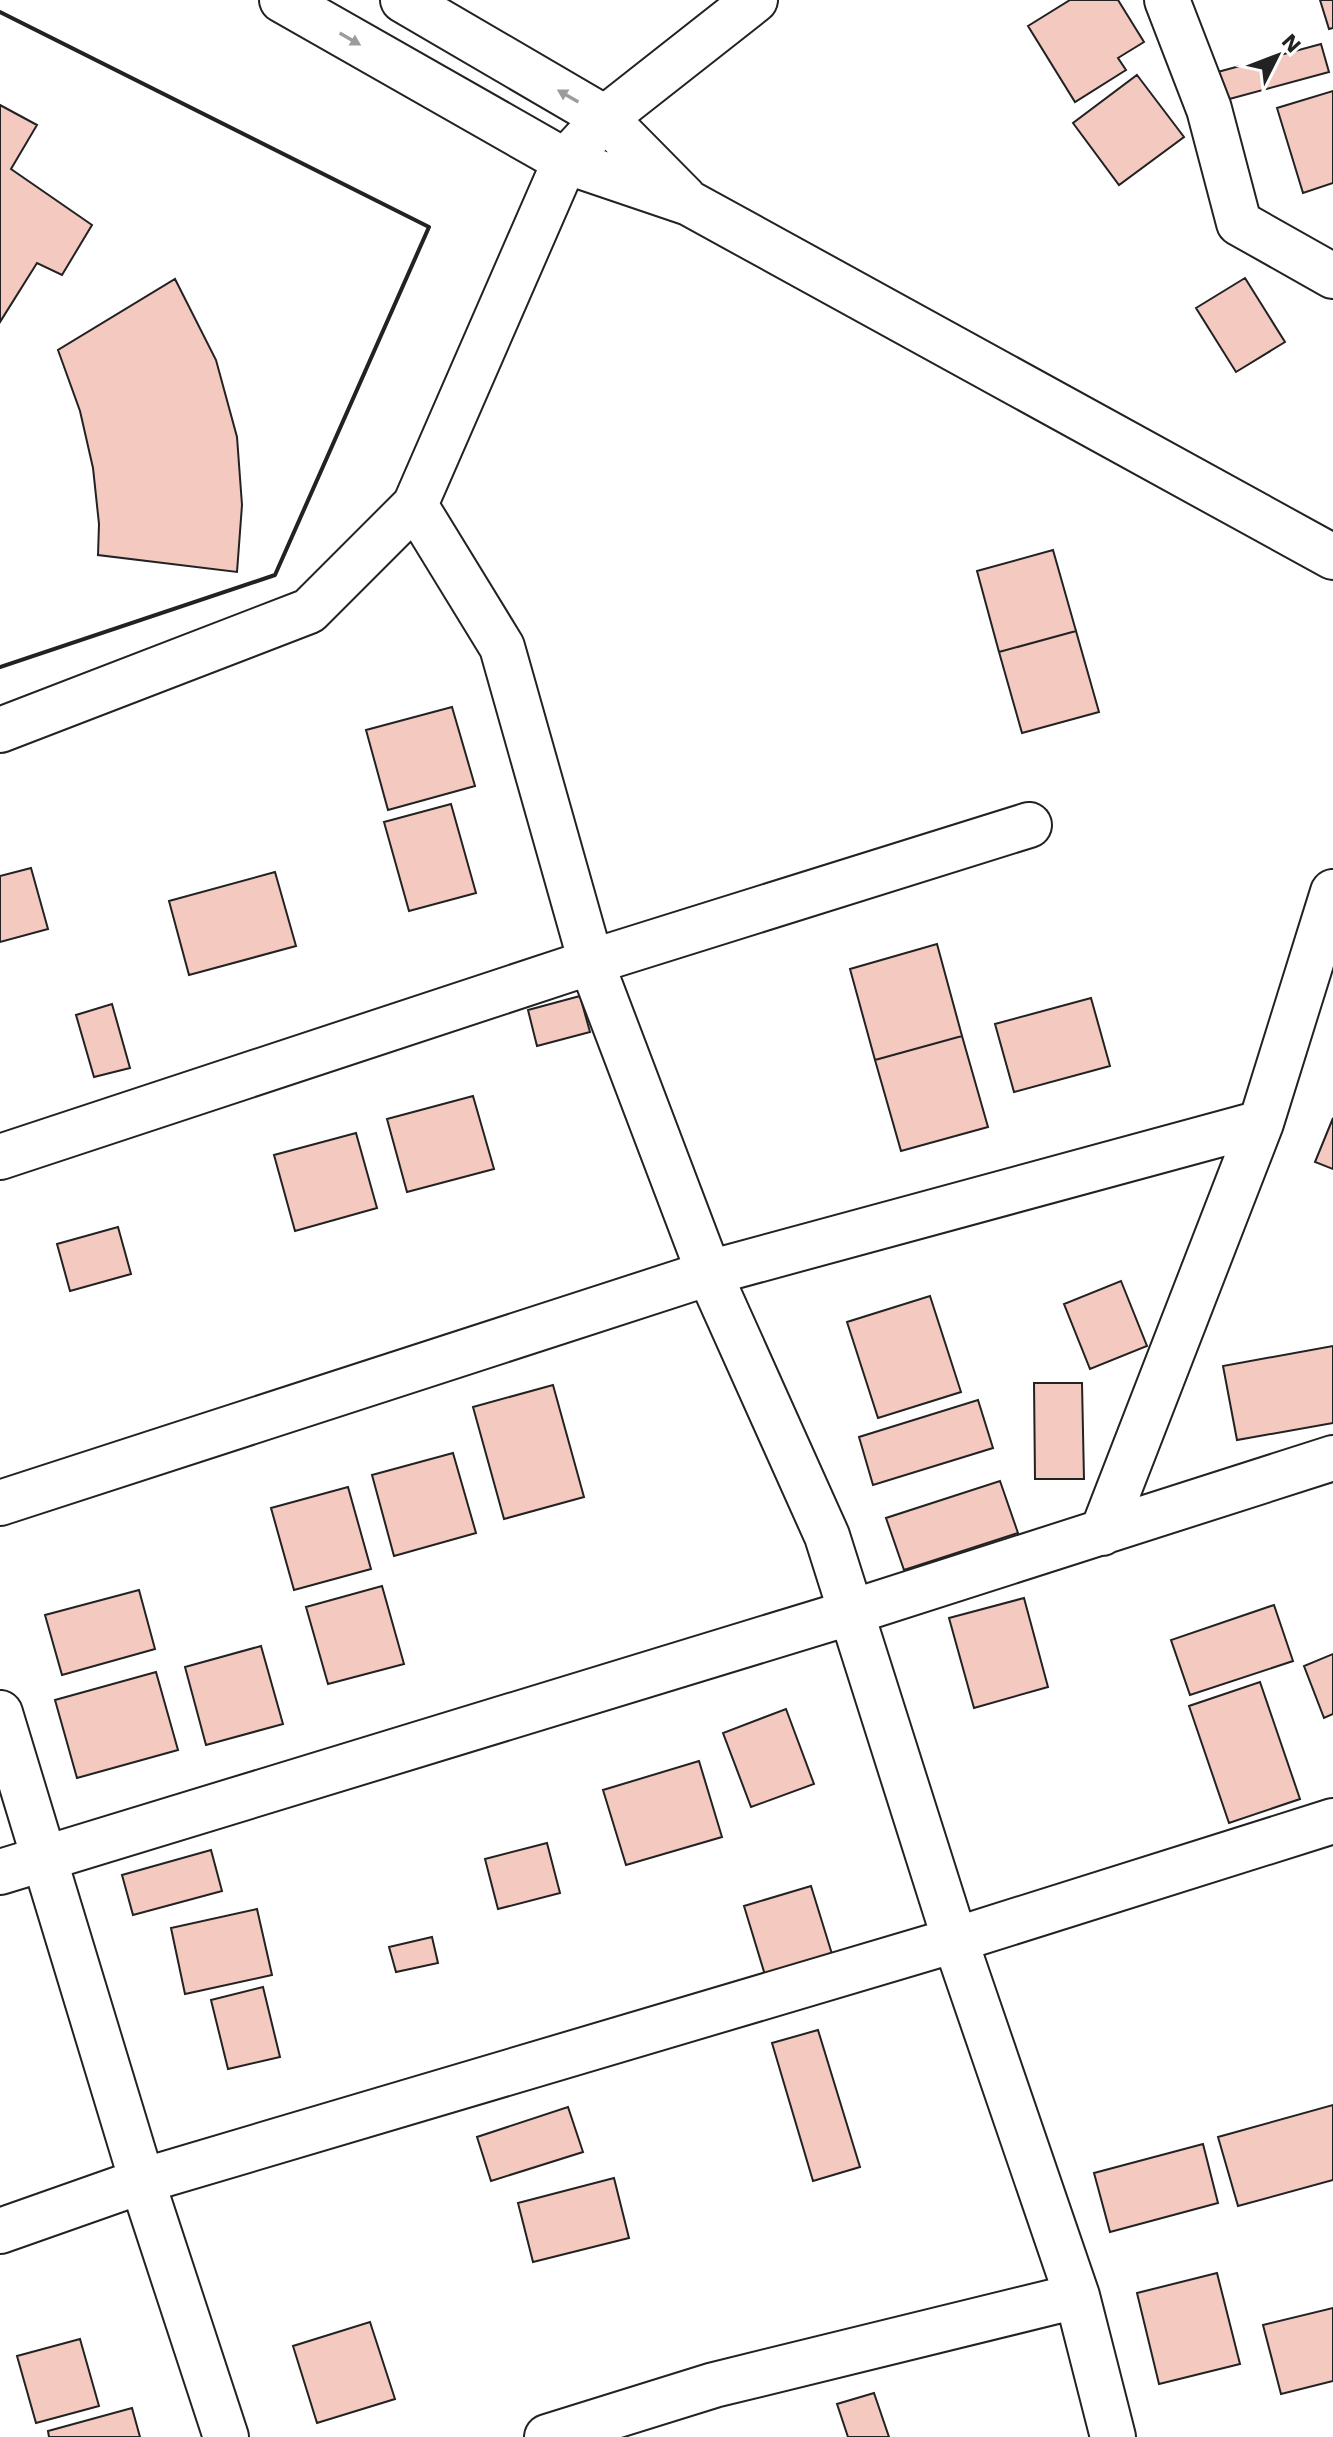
<svg xmlns="http://www.w3.org/2000/svg" width="1333" height="2437" viewBox="0 0 1333 2437" font-family="'Work Sans',sans-serif">
<style>
.building{fill:#f3c9c0;stroke:#222;stroke-width:2}
.lines{fill:none;stroke-linecap:round;stroke-linejoin:round}
.minor-casing{stroke:#222;stroke-width:48}
.major-casing{stroke:#222;stroke-width:48}
.minor{stroke:#fff;stroke-width:44}
.major{stroke:#fff;stroke-width:44}
.wall{stroke:#222;stroke-width:4}
.oneway{fill:#9c9c9c}
</style>
<rect width="100%" height="100%" fill="#fff"/>
<path class="building" d="M 1070,0 L 1118,0 L 1144,42 L 1118,58 L 1126,70 L 1075,102 L 1028,26 Z
M 1320,0 L 1333,0 L 1333,28 L 1329,29 Z
M 1321,44 L 1329,72 L 1222,101 L 1214,73 Z
M 1137,75 L 1184,137 L 1119,185 L 1073,123 Z
M 1333,91 L 1333,183 L 1303,193 L 1277,108 Z
M 0,105 L 37,125 L 11,169 L 92,225 L 62,275 L 37,263 L 0,322 Z
M 1245,278 L 1285,342 L 1236,372 L 1196,308 Z
M 175,279 L 216,360 L 237,437 L 242,505 L 237,572 L 98,555 L 99,524 L 93,468 L 80,411 L 58,350 Z
M 1053,550 L 1076,631 L 999,652 L 977,571 Z
M 1076,631 L 1099,712 L 1022,733 L 999,652 Z
M 452,707 L 475,786 L 388,810 L 366,730 Z
M 451,804 L 476,893 L 409,911 L 384,822 Z
M 31,868 L 48,929 L 0,942 L 0,876 Z
M 275,872 L 296,946 L 189,975 L 169,901 Z
M 937,944 L 962,1036 L 875,1060 L 850,969 Z
M 580,996 L 590,1032 L 537,1046 L 528,1010 Z
M 1091,998 L 1110,1066 L 1014,1092 L 995,1024 Z
M 112,1004 L 130,1068 L 94,1077 L 76,1015 Z
M 962,1036 L 988,1127 L 901,1151 L 875,1060 Z
M 473,1096 L 494,1169 L 407,1192 L 387,1119 Z
M 1333,1118 L 1333,1169 L 1315,1162 Z
M 356,1133 L 377,1208 L 295,1231 L 274,1155 Z
M 118,1227 L 131,1274 L 70,1291 L 57,1244 Z
M 1121,1281 L 1147,1346 L 1090,1369 L 1064,1304 Z
M 930,1296 L 961,1392 L 878,1418 L 847,1322 Z
M 1333,1346 L 1333,1423 L 1237,1440 L 1223,1366 Z
M 1034,1383 L 1082,1383 L 1084,1479 L 1035,1479 Z
M 553,1385 L 584,1497 L 504,1519 L 473,1407 Z
M 978,1400 L 993,1448 L 873,1485 L 859,1437 Z
M 453,1453 L 476,1533 L 394,1556 L 372,1475 Z
M 1000,1481 L 1018,1533 L 904,1570 L 886,1518 Z
M 348,1487 L 371,1569 L 294,1590 L 271,1508 Z
M 382,1586 L 404,1664 L 328,1684 L 306,1607 Z
M 139,1590 L 155,1649 L 62,1675 L 45,1615 Z
M 1024,1598 L 1048,1687 L 974,1708 L 949,1618 Z
M 1274,1605 L 1293,1661 L 1190,1695 L 1171,1640 Z
M 261,1646 L 283,1724 L 206,1745 L 185,1667 Z
M 1333,1654 L 1333,1714 L 1324,1718 L 1304,1666 Z
M 156,1672 L 178,1750 L 77,1778 L 55,1700 Z
M 1260,1682 L 1300,1799 L 1229,1823 L 1189,1706 Z
M 786,1709 L 814,1784 L 751,1807 L 723,1733 Z
M 699,1761 L 722,1837 L 626,1865 L 603,1790 Z
M 547,1843 L 560,1893 L 498,1909 L 485,1859 Z
M 211,1850 L 222,1891 L 133,1915 L 122,1875 Z
M 811,1886 L 832,1954 L 765,1975 L 744,1906 Z
M 257,1909 L 272,1975 L 185,1994 L 171,1928 Z
M 432,1937 L 438,1963 L 396,1972 L 389,1947 Z
M 263,1987 L 280,2057 L 228,2069 L 211,2000 Z
M 818,2030 L 860,2167 L 813,2181 L 772,2043 Z
M 1333,2105 L 1333,2180 L 1238,2206 L 1218,2137 Z
M 568,2107 L 583,2152 L 491,2181 L 477,2137 Z
M 1203,2144 L 1218,2203 L 1110,2232 L 1094,2173 Z
M 614,2178 L 629,2238 L 533,2262 L 518,2203 Z
M 1217,2273 L 1240,2364 L 1159,2384 L 1137,2293 Z
M 1333,2308 L 1333,2381 L 1281,2394 L 1263,2325 Z
M 370,2322 L 395,2399 L 317,2423 L 293,2346 Z
M 80,2339 L 99,2406 L 36,2423 L 17,2356 Z
M 874,2393 L 889,2437 L 848,2437 L 837,2404 Z
M 132,2408 L 140,2437 L 49,2437 L 48,2431 Z"/>
<g class="lines">
<defs>
<path id="minor" d="M 1167,0 L 1209,109 L 1239,223 L 1333,276
M 415,505 L 502,647 L 591,962 L 709,1273 L 827,1536 L 955,1940 L 1077,2296 L 1113,2437
M 0,730 L 309,611 L 415,505 L 565,161 L 605,118 L 755,0
M 0,1157 L 591,962 L 1029,825
M 0,1503 L 709,1273 L 1261,1123
M 1102,1533 L 1261,1123 L 1333,892
M 0,1713 L 142,2181 L 226,2437
M 0,1872 L 852,1612 L 1333,1458
M 0,2231 L 142,2181 L 955,1940 L 1333,1821
M 547,2437 L 714,2385 L 1077,2296"/>
<path id="major" d="M 282,0 L 565,161 L 689,203 L 1333,557
M 403,0 L 605,118 L 684,198"/>
</defs>
<use href="#minor" class="minor-casing"/>
<use href="#major" class="major-casing"/>
<use href="#minor" class="minor"/>
<use href="#major" class="major"/>
<path class="wall" d="M 0,12 L 429,227 L 275,575 L 0,667"/>
</g>
<defs><path id="oneway-solid" d="M-6-.8H1V-3.2L6.5 0L1 3.2V.8H-6Z" transform="scale(2)"/></defs>
<g class="oneway">
<use href="#oneway-solid" transform="translate(350 39) rotate(30)"/>
<use href="#oneway-solid" transform="translate(568 96) rotate(-150)"/>
</g>
<g transform="translate(1277 56) rotate(48)" stroke="#ffffff" stroke-width="6" paint-order="stroke">
<path d="M0-6L14 30L0 20L-14 30Z" fill="#222222"/>
<text y="-12" font-size="22" font-weight="bold" text-anchor="middle" fill="#222222">N</text>
</g>
</svg>
